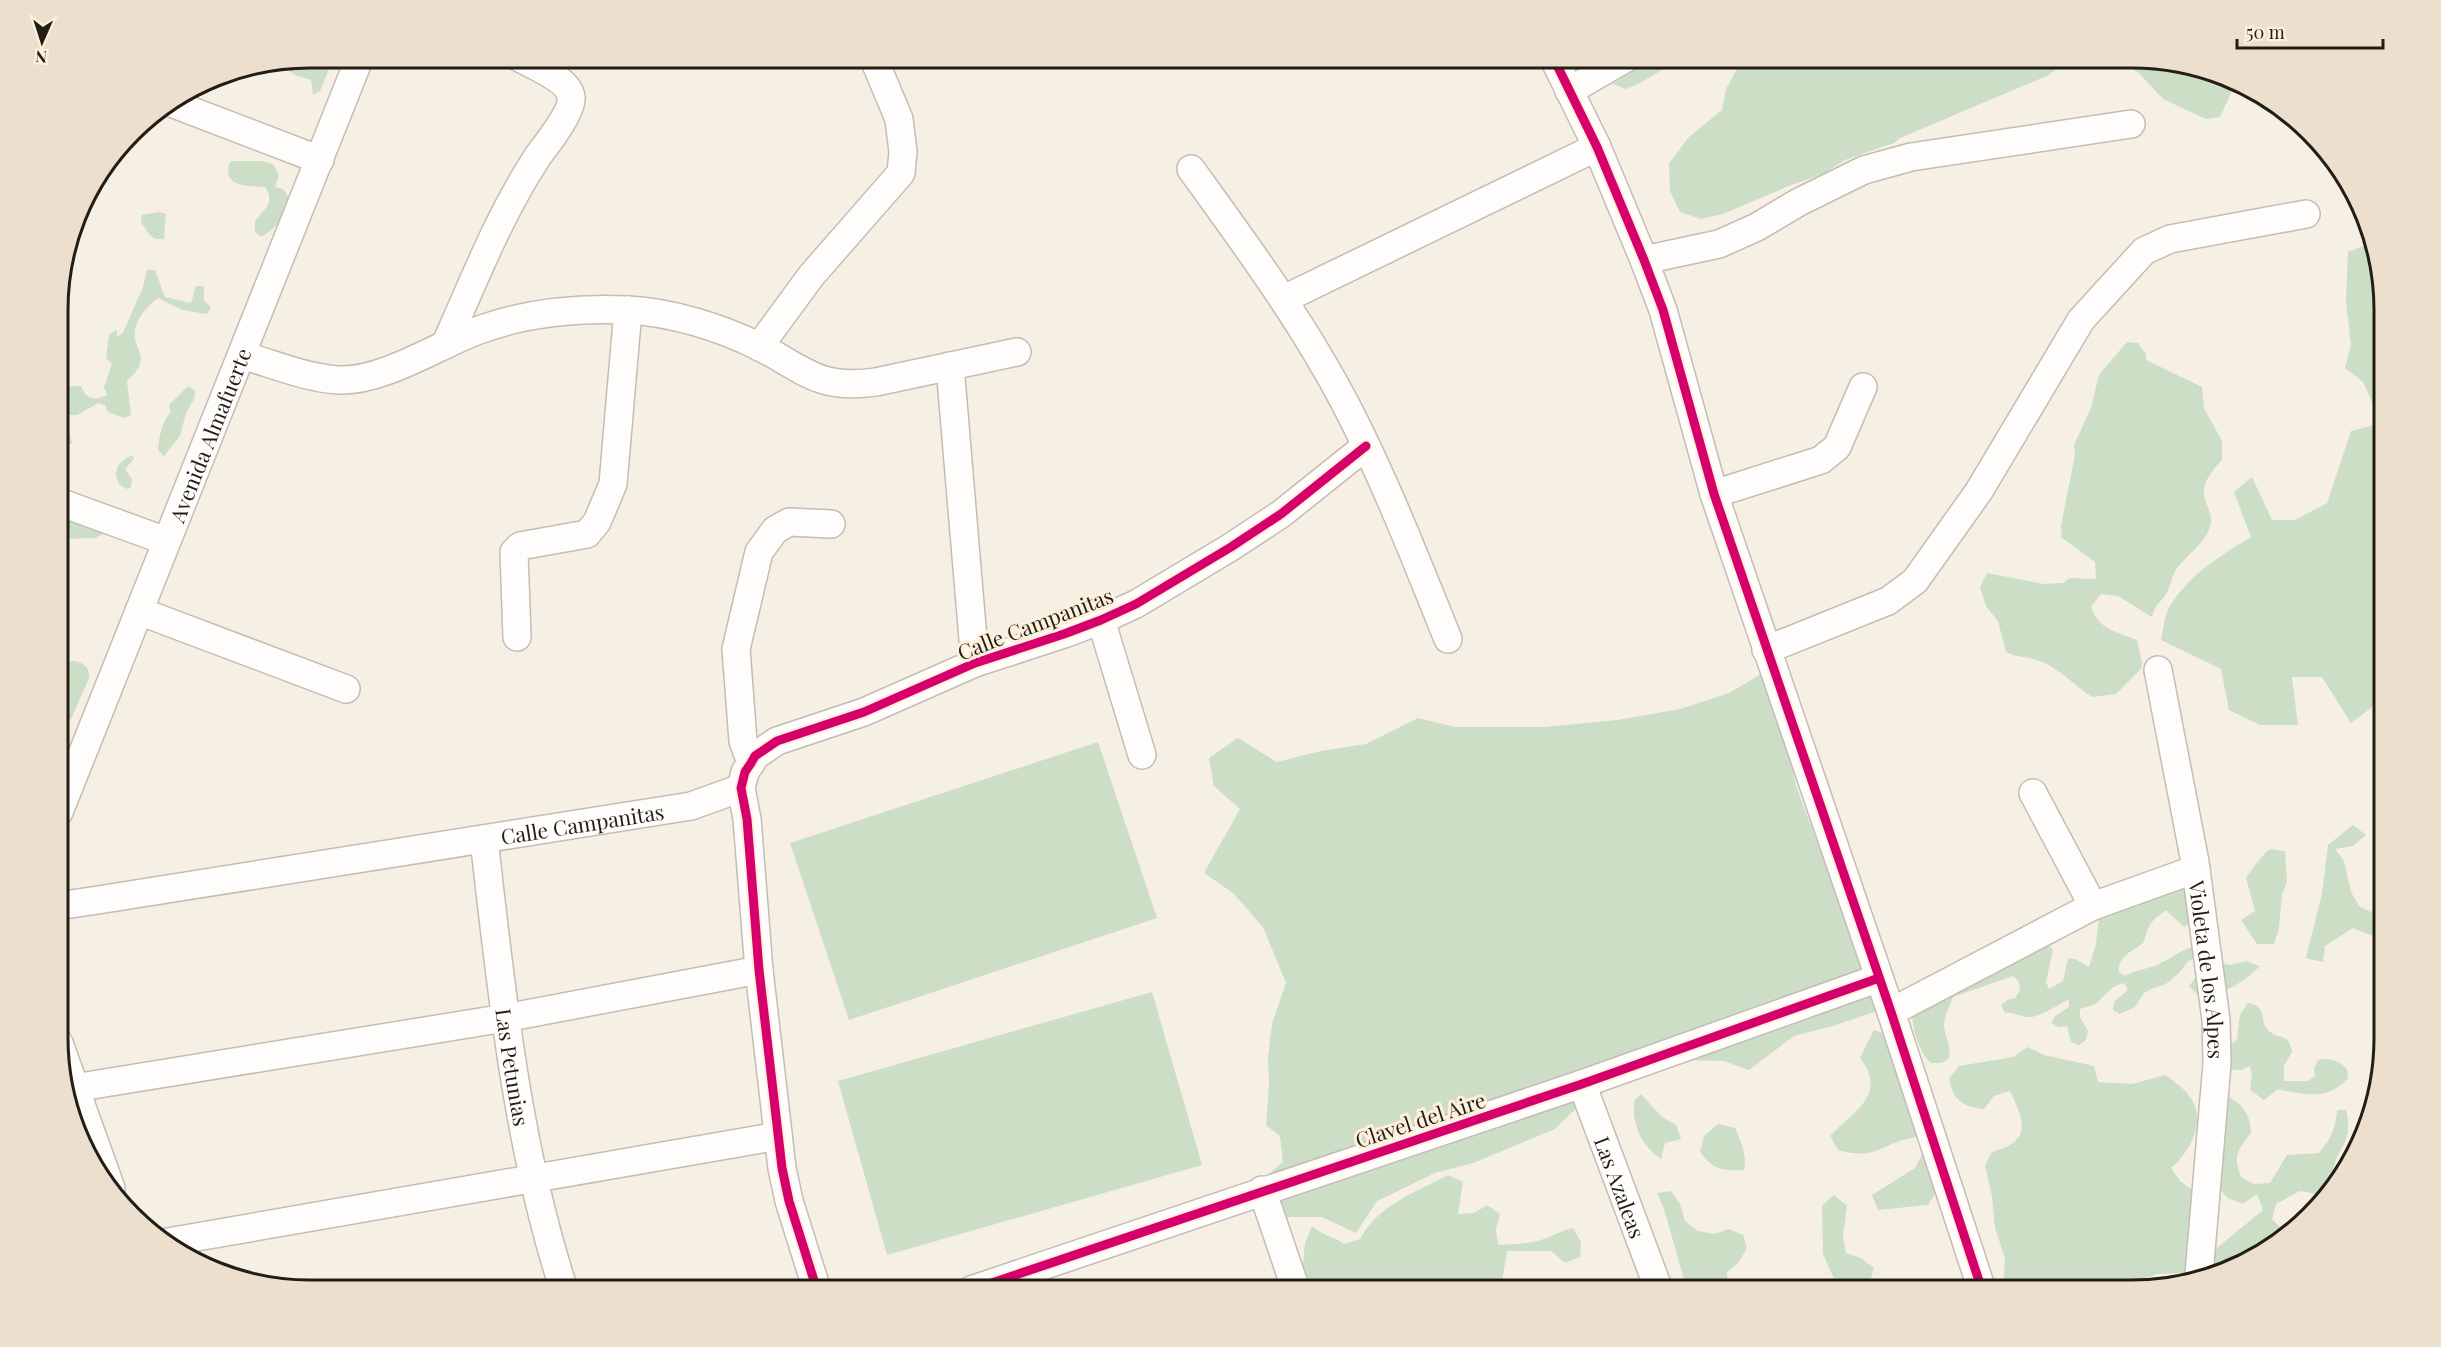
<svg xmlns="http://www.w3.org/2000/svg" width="2441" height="1347" viewBox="0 0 2441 1347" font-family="'Playfair Display',serif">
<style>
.green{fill:#ccdec5}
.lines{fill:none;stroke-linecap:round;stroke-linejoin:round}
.minor-casing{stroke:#c3bdb4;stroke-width:30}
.minor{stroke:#fefdfb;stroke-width:27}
.cycleway-casing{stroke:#fdf0dd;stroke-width:13}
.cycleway{stroke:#d6006c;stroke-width:9}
.labels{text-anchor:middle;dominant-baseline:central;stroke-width:6;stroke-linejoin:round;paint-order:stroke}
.street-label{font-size:21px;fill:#231e15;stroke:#fdf0dd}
.rim{fill:none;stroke:#231e15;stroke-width:3}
</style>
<rect width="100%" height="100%" fill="#f6efe4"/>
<path class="green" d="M 310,57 L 334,57 L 320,91 L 313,95 L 311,80 L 295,75 L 288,70 L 289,61 Z
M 1654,57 L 1688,57 C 1665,66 1649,80 1626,89 L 1613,84 Z
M 1741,57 L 2071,57 L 2049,75 L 1900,138 L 1894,143 L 1845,160 L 1823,174 L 1791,185 L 1723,214 L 1701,219 L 1680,212 L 1670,191 L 1669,163 L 1689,137 L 1722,110 L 1726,89 L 1741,62 Z
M 2112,57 L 2131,57 L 2197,66 L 2236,82 L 2220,117 L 2206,119 L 2163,99 L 2138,72 Z
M 234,161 L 262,161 L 274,165 L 279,176 L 275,187 L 283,189 L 288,196 C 289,212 275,230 261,237 L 255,232 L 255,222 C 262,209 277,204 265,187 C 248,186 221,187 230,162 Z
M 159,212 L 166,214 L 164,239 C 150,241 149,232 141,223 L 142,215 Z
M 2371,243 L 2383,316 L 2383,653 L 2382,655 L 2383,699 L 2351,723 L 2322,677 L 2292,677 L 2298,725 L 2260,725 L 2229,710 L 2221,669 L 2161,640 C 2163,629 2165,613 2171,604 C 2191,574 2221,555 2251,537 L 2234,492 L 2252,477 L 2272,520 L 2295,520 L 2327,503 L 2351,431 L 2382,423 L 2363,382 L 2345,368 L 2351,345 L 2346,302 L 2348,252 Z
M 147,270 L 155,270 L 165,297 L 191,303 L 196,286 L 204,286 L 204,301 L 211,307 L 207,314 L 182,310 L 158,298 C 146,307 133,322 135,338 C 136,348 144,354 139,366 C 137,371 131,377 127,381 L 131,415 L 124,418 L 108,412 L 105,405 L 98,403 L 77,415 L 69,415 L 66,420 L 72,443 L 65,448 L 65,463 L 59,467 L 59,387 L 81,386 C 86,400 94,401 107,395 L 104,387 L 112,364 L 106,358 L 109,334 L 117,330 L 117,337 L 123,333 L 143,287 Z
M 2127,342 L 2138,343 L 2146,354 L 2146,360 L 2202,387 L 2204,408 L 2222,441 L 2222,460 C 2183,501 2221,503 2208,532 C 2203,543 2185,558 2177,568 C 2171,576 2171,586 2166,594 C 2159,605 2156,602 2152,617 L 2118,596 L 2101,594 L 2091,606 C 2097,629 2117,632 2137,640 L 2142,662 L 2141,669 L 2116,694 L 2092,697 C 2076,686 2059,669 2042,662 C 2029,656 2017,658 2006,652 L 1998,621 L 1986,606 L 1980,587 L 1987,573 L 2044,584 L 2063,583 L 2070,578 L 2096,579 L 2095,562 L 2062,538 L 2061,526 L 2075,455 L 2074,445 L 2091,408 L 2099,375 Z
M 188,386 L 195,391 L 194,399 L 186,413 L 180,436 L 164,456 L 158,450 C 159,438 162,420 171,412 L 169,405 Z
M 132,455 L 134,459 L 125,469 L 132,479 L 131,487 L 127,489 L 120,485 C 111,470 119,462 132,455 Z
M 65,517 L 107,532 L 95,538 L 59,539 L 59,524 Z
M 73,661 C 83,662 90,667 89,678 L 71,719 L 59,725 L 59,672 L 69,662 Z
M 1771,668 L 1796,786 L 1880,1010 L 1833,1026 L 1794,1036 L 1749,1070 L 1724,1061 L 1679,1060 L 1610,1075 L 1555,1129 L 1473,1163 L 1435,1173 L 1377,1201 L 1356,1233 L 1322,1217 L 1279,1217 L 1264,1178 L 1283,1162 L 1280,1136 L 1266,1125 L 1269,1085 L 1268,1057 L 1272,1024 L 1286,983 L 1263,927 L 1233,893 L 1204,873 L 1240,809 L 1214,786 L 1209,758 L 1238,738 L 1277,762 L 1321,751 L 1366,744 L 1418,718 L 1455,727 L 1545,727 L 1618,720 L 1680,709 L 1729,693 Z
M 1098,742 L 1157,918 L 849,1020 L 790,843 Z
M 2353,825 L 2366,835 L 2353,846 L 2335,849 L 2344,861 L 2351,892 L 2359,906 L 2373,913 L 2383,924 L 2383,940 L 2353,928 L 2325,946 L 2323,962 L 2306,958 L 2322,894 L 2328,845 Z
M 2270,849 L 2285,851 L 2287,882 L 2282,895 L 2279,928 L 2274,944 L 2257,944 L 2241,920 L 2255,911 L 2246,878 C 2254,867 2259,858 2270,849 Z
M 2188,882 L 2197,918 L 2184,927 L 2166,910 C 2150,922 2149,923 2144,942 C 2132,953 2118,954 2119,972 L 2125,976 C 2136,970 2146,969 2157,965 C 2171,959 2180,949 2196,947 L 2197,958 L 2188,961 L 2179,973 L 2166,984 L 2151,989 L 2144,993 L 2135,1007 L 2120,1014 L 2113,1010 L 2114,1002 L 2128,990 L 2124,983 C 2109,986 2106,996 2095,1004 C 2091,1006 2085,1007 2080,1009 L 2080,1017 L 2088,1031 L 2086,1040 L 2079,1045 L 2071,1042 L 2067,1026 L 2059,1027 L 2051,1023 L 2055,1016 L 2069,1007 L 2069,999 C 2061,1004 2037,1018 2029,1017 C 2020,1017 2014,1012 2005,1013 L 2001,1005 L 2007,1000 L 2015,998 L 2020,990 L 2019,982 L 2013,976 L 1953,997 C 1950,1006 1944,1016 1944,1026 C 1945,1039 1953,1047 1948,1060 L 1940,1063 L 1931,1063 C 1919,1053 1913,1030 1912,1014 L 2046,944 L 2053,949 L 2046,982 L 2049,989 L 2063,981 L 2068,958 L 2075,959 L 2089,967 L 2096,944 L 2099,917 Z
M 2246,961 L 2260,966 C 2243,983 2224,994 2201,998 L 2189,986 L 2199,973 L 2213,962 L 2230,965 Z
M 1152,992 L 1202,1165 L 887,1255 L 838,1081 Z
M 2248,1003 C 2270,1007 2257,1021 2269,1031 C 2280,1041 2289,1032 2292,1052 L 2284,1066 L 2284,1081 L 2308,1081 L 2315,1076 L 2314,1068 L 2318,1060 C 2331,1057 2338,1061 2347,1069 L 2348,1078 C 2328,1101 2304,1095 2278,1089 L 2264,1100 L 2250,1090 L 2252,1074 L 2250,1066 L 2242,1070 L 2226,1069 L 2224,1049 L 2237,1040 L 2240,1015 Z
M 1874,1030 L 1888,1035 L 1937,1191 L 1928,1205 L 1878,1210 L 1872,1195 L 1915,1168 L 1923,1153 L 1919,1137 C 1883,1140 1879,1162 1838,1150 L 1830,1136 C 1855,1110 1888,1094 1860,1058 Z
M 2028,1047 L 2044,1055 L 2094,1066 L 2098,1082 L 2132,1084 L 2165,1075 C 2174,1081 2184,1088 2190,1097 C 2207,1120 2190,1152 2171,1168 L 2180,1181 L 2194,1191 L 2188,1273 L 2157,1274 L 2115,1289 L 2003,1290 L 2005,1258 L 1995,1228 L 1992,1196 L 1985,1166 L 1992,1152 C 2032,1141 2025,1122 2010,1091 L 1994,1096 L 1984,1109 C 1962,1106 1954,1101 1949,1079 L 1959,1066 L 2013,1057 Z
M 1641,1094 L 1662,1117 L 1676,1125 L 1681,1139 L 1665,1143 L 1661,1159 C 1641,1145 1632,1125 1634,1101 Z
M 2228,1096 C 2244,1107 2250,1113 2251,1133 C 2237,1151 2233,1155 2241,1177 L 2254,1184 L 2270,1183 L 2287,1155 L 2319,1153 C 2331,1139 2336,1128 2337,1110 L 2346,1110 C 2353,1142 2341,1142 2333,1169 L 2345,1171 L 2320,1203 L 2317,1194 L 2300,1191 L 2276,1204 L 2272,1219 L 2287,1234 L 2263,1252 C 2226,1247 2235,1263 2209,1271 L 2212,1252 L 2263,1210 L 2257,1194 L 2243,1204 L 2228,1198 L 2216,1186 Z
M 1718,1124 L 1735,1128 C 1741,1142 1747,1154 1744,1170 C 1722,1171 1714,1170 1700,1152 L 1704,1136 Z
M 1448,1175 L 1463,1182 L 1458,1214 L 1474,1213 L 1487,1205 L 1500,1214 L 1496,1229 L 1498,1245 C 1513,1244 1527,1244 1541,1240 C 1553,1236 1560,1231 1573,1228 L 1581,1242 L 1580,1257 L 1565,1263 L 1551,1251 L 1507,1251 L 1502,1281 L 1511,1290 L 1338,1290 L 1336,1286 L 1320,1284 L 1302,1275 L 1305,1243 L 1312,1226 C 1320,1234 1334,1237 1344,1244 L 1360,1239 C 1379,1204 1415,1193 1448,1175 Z
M 1671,1191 L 1680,1204 L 1685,1221 L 1698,1231 L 1714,1234 L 1729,1229 L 1743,1235 L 1747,1248 L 1739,1262 L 1727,1272 L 1727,1290 L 1687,1290 L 1664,1209 L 1657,1193 Z
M 1834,1195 L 1847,1206 L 1843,1237 L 1846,1253 L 1861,1258 L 1874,1268 L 1869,1284 L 1852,1286 L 1836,1283 L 1823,1254 L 1822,1206 Z"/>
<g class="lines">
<defs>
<g id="minor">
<path d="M 1553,57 L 1597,147 L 1644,260 L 1663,310 L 1714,494 L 1891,1012 L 1982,1290"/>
<path d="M 1569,91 L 1628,57"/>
<path d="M 171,103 L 320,160"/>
<path d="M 1191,169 C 1246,245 1302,321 1346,405 C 1385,480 1416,560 1448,639"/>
<path d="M 1644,260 L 1719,244 L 1757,227 L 1799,202 L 1864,170 L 1911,157 L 2131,124"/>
<path d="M 1284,299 L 1597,147"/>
<path d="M 445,345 C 474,281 499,215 538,156 C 547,144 573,111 571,97 C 569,79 532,65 518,57"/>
<path d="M 759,347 L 811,276 L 901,173 L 903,152 L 899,119 L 873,57"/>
<path d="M 242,355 C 273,364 306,378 338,380 C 383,382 438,345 479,330 C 525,313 579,308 627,310 C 671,312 719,327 758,346 C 806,370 817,390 876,382 L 1017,352"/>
<path d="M 950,366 L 975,663"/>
<path d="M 1714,494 L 1821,460 L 1837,447 L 1863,387"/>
<path d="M 59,502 L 166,541"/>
<path d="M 139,611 L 346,689"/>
<path d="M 1101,620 L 1142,755"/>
<path d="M 517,637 L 514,552 L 520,546 L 587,534 L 597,522 L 613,484 L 628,310"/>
<path d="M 1766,650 L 1888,601 L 1915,581 L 1979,491 L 2081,320 L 2144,251 L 2170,239 L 2306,214"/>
<path id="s1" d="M 2158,670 L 2195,862 L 2216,1020 L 2217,1064 L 2199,1274"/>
<path d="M 751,763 L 743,741 L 736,649 L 759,552 L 775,530 L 789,522 L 831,524"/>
<path d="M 2033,793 L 2093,906"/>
<path id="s2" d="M 59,812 L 360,57"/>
<path id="s3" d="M 484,839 C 501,989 517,1146 564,1290"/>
<path id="s4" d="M 59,903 L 64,905 L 98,900 L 691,806 L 741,788"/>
<path d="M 1891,1012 L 2093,906 L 2196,869"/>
<path d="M 59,1043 L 111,1188"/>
<path id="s5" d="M 1582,1084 L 1659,1290"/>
<path d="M 74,1088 L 505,1018 L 759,970"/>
<path d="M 1262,1190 L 1296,1290"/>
<path d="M 168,1242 L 778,1136"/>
<path d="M 817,1290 L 789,1201 L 782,1168 L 759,970 L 747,819 L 741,788 L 745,772 L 751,763 L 755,756 L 777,741 L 864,712 L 975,663 L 1064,634 L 1101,620 L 1136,604 L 1231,547 L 1281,514 L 1366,446"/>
<path d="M 971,1290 L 1582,1084 L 1879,978"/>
</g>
</defs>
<use href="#minor" class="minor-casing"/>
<use href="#minor" class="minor"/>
<defs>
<path id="cycleway" d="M 1553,57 L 1597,147 L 1644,260 L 1663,310 L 1714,494 L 1891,1012 L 1982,1290
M 817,1290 L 789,1201 L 782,1168 L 759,970 L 747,819 L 741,788 L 745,772 L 751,763 L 755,756 L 777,741 L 864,712 L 975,663 L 1064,634 L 1101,620 L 1136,604 L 1231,547 L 1281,514 L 1366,446
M 971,1290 L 1582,1084 L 1879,978"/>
</defs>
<use href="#cycleway" class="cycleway-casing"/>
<use href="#cycleway" class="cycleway"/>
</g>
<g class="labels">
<g class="street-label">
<text stroke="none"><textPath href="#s2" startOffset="406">Avenida Almafuerte</textPath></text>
<text transform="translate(1035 623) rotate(-21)">Calle Campanitas</text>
<text stroke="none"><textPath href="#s4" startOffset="530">Calle Campanitas</textPath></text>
<text stroke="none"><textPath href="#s1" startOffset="304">Violeta de los Alpes</textPath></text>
<text stroke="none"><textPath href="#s3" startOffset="230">Las Petunias</textPath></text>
<text transform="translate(1420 1119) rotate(-18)">Clavel del Aire</text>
<text stroke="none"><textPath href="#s5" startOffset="110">Las Azaleas</textPath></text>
</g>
</g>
<path d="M0 0H2441V1347H0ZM310 68H2132A242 242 0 0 1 2374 310V1038A242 242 0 0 1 2132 1280H310A242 242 0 0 1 68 1038V310A242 242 0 0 1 310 68Z" fill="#ecdfcd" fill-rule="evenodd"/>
<path class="rim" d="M310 68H2132A242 242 0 0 1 2374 310V1038A242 242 0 0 1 2132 1280H310A242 242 0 0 1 68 1038V310A242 242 0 0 1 310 68Z"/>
<g transform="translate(42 42) rotate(183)" stroke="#fdf0dd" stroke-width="4.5" paint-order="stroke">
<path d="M0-4.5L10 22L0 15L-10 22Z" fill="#231e15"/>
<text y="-9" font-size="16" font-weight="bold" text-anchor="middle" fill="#231e15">N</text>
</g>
<path d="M2237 39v9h146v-9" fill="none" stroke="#231e15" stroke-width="3"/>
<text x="2246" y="39" font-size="18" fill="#231e15" stroke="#fdf0dd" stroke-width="4.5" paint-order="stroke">50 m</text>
</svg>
